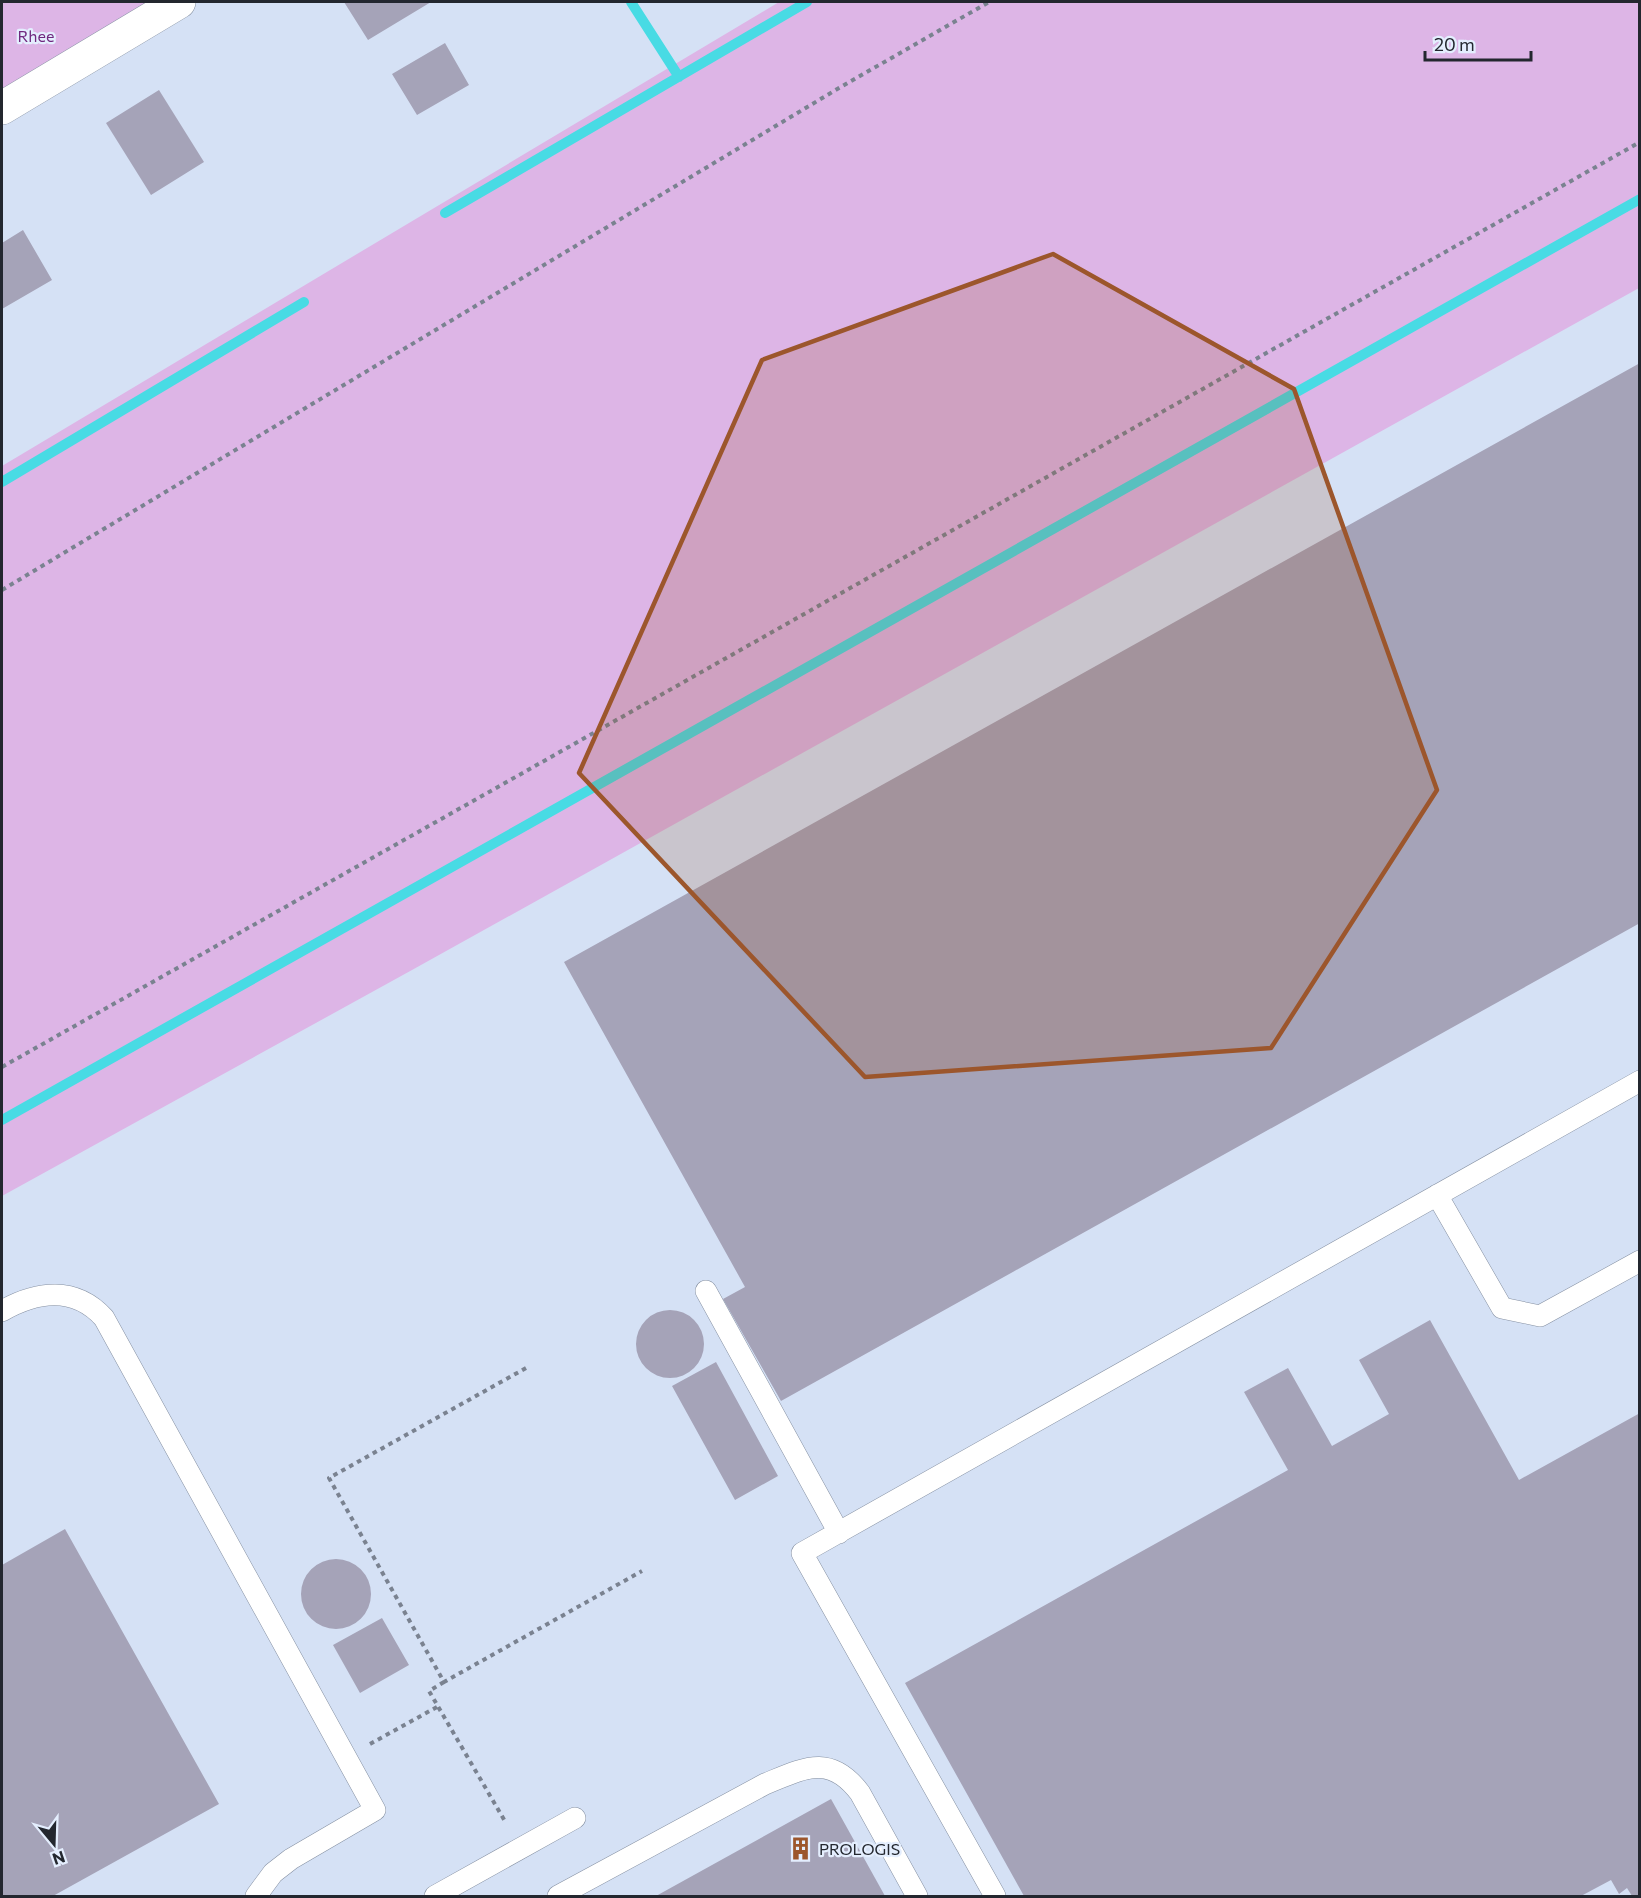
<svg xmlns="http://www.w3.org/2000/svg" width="1641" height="1898" viewBox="0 0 1641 1898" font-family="Commissioner,sans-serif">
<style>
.green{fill:#ddb5e6}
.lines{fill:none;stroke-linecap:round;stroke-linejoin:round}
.stream{stroke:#48dbe4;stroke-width:10}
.building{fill:#a5a3b8}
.service-casing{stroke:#8590a2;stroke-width:22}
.minor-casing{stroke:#8590a2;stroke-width:34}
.path{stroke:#7a8290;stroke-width:4;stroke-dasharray:4.5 4.5;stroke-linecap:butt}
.service{stroke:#fff;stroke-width:21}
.minor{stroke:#fff;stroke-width:33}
.marked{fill:#9c562c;fill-opacity:0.2;stroke:#9c562c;stroke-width:4.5;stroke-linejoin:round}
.labels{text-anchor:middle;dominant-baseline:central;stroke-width:4.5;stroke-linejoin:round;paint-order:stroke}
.park-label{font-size:16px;fill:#70287f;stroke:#e4eefe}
.poi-label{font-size:16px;fill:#23272f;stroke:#e4eefe;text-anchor:start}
</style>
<rect width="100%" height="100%" fill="#d5e1f5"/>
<path class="green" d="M 2,2 L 155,2 L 2,94 Z
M 779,2 L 1639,2 L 1639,288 L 412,970 L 2,1196 L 2,466 Z"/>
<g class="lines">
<path class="stream" d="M 631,2 L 679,77
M 445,213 L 807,2
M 2,482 L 304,302
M 2,1120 L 1640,199"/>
</g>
<path class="building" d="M 344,2 L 431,2 L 368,40 Z
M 445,43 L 469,85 L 417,115 L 392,74 Z
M 159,90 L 204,162 L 151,195 L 106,123 Z
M 23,230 L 52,280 L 2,309 L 2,243 Z
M 1640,363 L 1640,923 L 781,1401 L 723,1299 L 745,1287 L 564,962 Z
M636 1344a34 34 0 1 1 68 0a34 34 0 1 1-68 0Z
M 1430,1320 L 1519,1480 L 1640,1413 L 1640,1896 L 1632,1896 L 1627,1888 L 1619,1894 L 1611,1880 L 1581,1896 L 1024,1896 L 905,1683 L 1288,1470 L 1244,1392 L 1288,1368 L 1332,1446 L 1389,1414 L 1359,1360 Z
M 716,1362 L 778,1476 L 735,1500 L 672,1386 Z
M 65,1529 L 219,1804 L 53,1896 L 2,1896 L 2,1565 Z
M301 1594a35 35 0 1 1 70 0a35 35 0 1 1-70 0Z
M 382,1618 L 409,1665 L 360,1693 L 333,1645 Z
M 831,1799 L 885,1896 L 656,1896 Z"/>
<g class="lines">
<defs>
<path id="service" d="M 1437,1195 L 1502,1308 L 1540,1316 L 1640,1261
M 706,1291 L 839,1533
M 2,1311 C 37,1291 75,1286 104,1318 L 375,1810 L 291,1859 L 273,1873 L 256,1896
M 435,1896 L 575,1818
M 558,1896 L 765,1784 C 804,1768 830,1753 860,1793 L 917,1896
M 995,1896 L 802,1553 L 1640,1081"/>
<path id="minor" d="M 2,108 L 179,2"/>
</defs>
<use href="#service" class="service-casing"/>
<use href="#minor" class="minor-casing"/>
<path class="path" d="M 2,590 L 839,88 L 989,2
M 2,1067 L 1640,142
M 526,1368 L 329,1478 L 444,1682 L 642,1571
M 444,1682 L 429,1691 L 506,1823
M 370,1744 L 437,1707"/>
<use href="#service" class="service"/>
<use href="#minor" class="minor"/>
</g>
<path class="marked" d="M 1053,254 L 1294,389 L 1437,790 L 1271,1048 L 865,1077 L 579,773 L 762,360 Z"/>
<defs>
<symbol id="building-bare" viewBox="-9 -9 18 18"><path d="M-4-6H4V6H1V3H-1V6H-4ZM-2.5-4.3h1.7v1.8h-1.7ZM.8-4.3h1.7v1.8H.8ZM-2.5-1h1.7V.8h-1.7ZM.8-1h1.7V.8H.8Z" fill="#9c562c" stroke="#e4eefe" stroke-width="2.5" paint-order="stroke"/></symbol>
</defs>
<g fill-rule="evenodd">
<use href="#building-bare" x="784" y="1832" width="33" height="33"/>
</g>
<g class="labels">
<g class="park-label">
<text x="36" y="35">Rhee</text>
</g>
<g class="poi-label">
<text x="819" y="1848">PROLOGIS</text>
</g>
</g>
<rect width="1641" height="1898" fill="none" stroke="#23272f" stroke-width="6"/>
<g transform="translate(54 1844) rotate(161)" stroke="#e4eefe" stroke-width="4.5" paint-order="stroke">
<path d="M0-4.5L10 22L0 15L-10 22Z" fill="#23272f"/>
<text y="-9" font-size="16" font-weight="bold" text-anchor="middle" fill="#23272f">N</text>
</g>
<path d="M1425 51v9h106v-9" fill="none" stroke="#23272f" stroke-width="3"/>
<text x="1434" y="51" font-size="18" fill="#23272f" stroke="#e4eefe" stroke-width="4.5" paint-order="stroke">20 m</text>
</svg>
